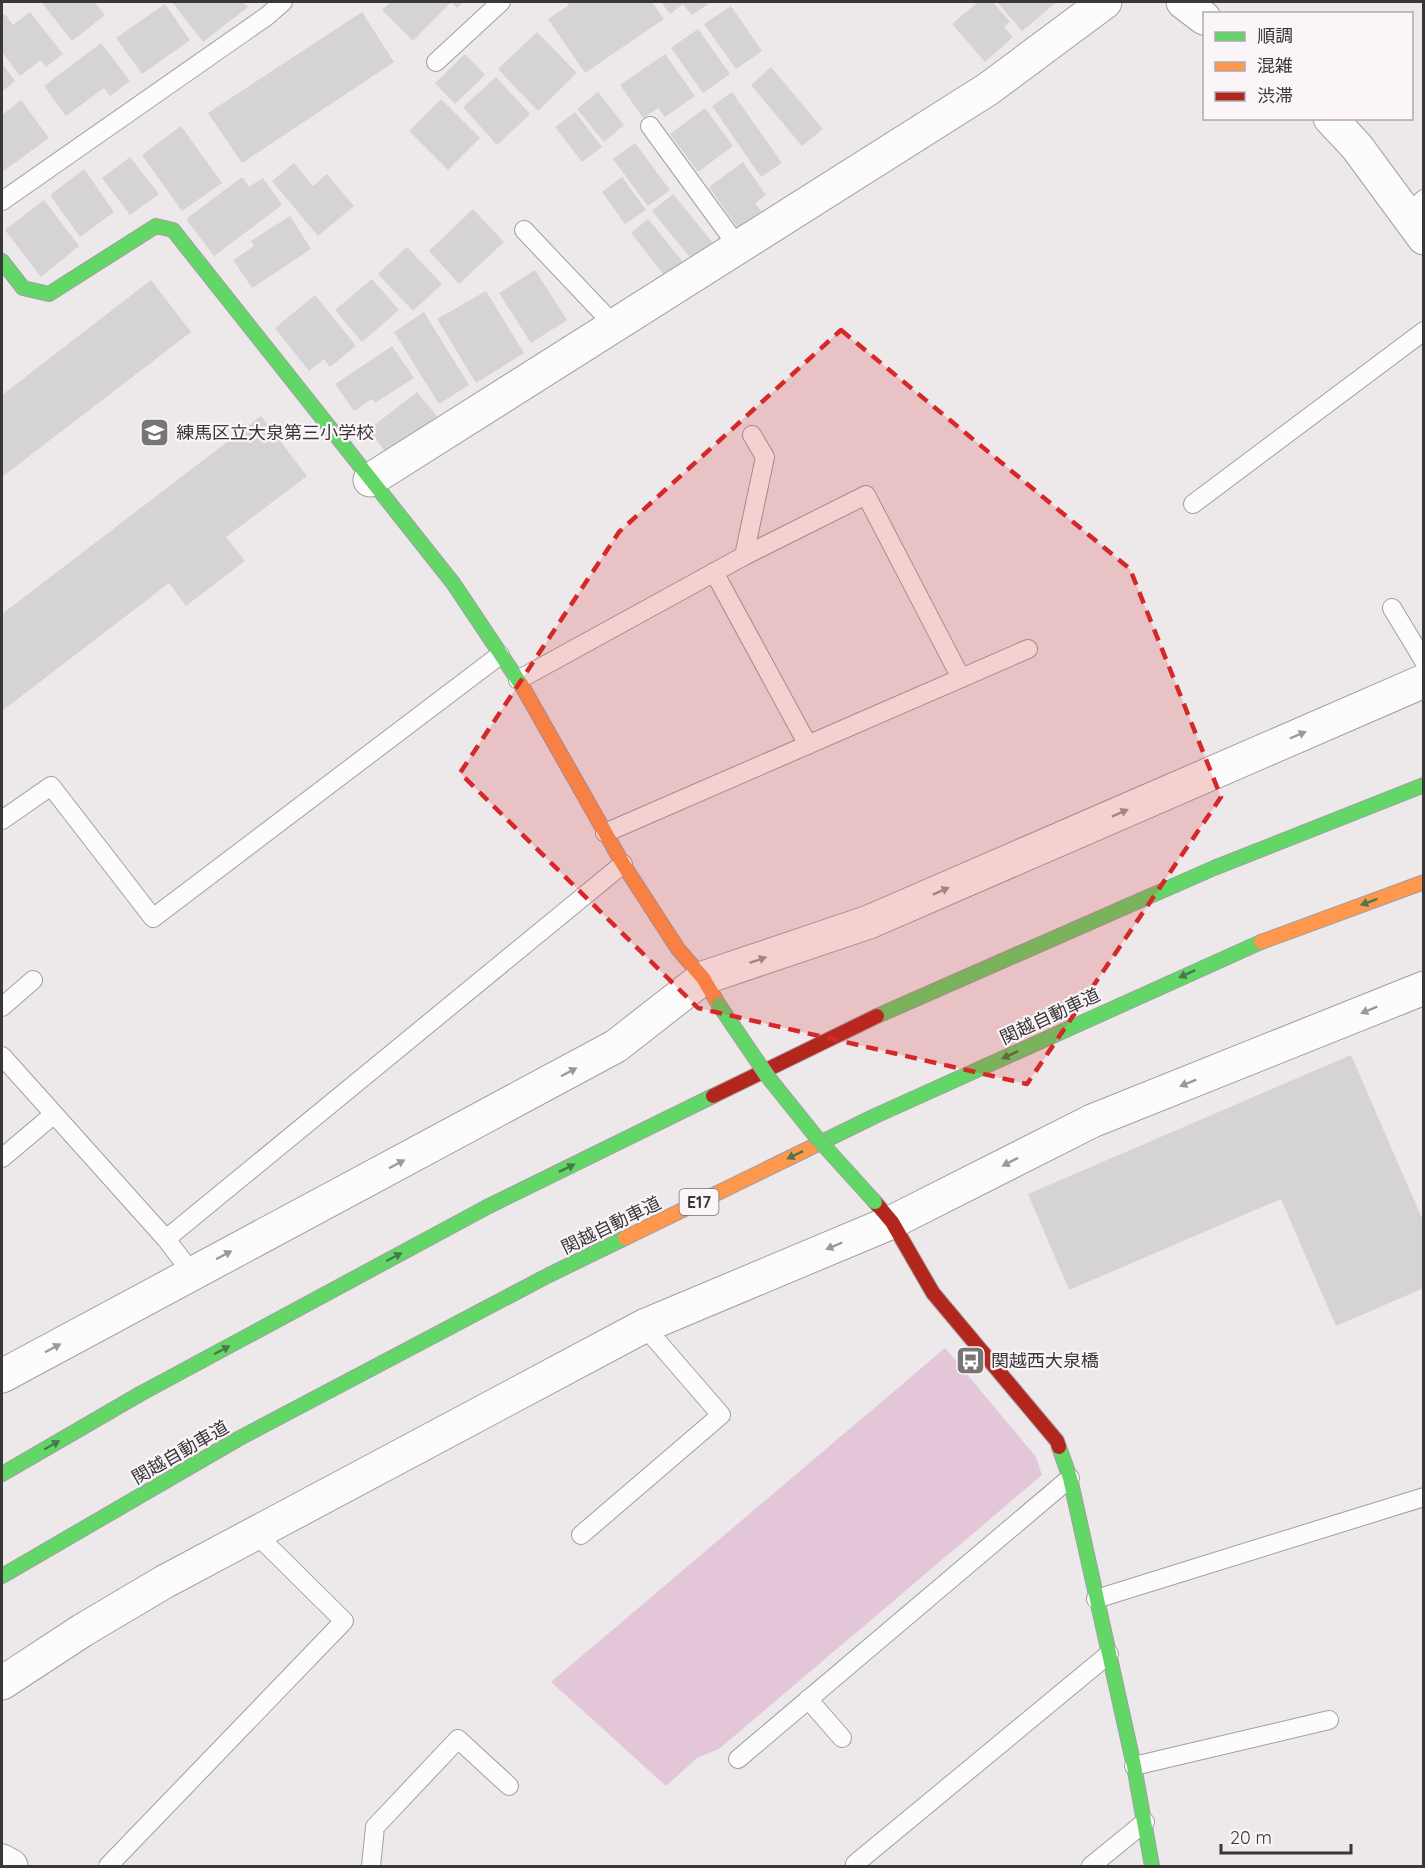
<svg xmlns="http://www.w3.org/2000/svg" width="1425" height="1868" viewBox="0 0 1425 1868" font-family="Quicksand,'Noto Sans JP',sans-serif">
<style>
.green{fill:#e3c7d9}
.building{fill:#d5d3d4}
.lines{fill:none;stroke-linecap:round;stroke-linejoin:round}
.lane-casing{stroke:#a29fa1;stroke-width:20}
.street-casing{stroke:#a29fa1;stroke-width:35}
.fast-casing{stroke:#a29fa1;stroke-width:16}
.slow-casing{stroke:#a29fa1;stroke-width:16}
.jam-casing{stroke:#a29fa1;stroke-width:16}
.lane{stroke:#fcfcfc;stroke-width:18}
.street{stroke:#fcfcfc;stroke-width:33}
.fast{stroke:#63d668;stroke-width:14}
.slow{stroke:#ff974d;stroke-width:14}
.jam{stroke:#b3261e;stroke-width:14}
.fast-bridge-casing{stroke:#a29fa1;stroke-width:16;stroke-linecap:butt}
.fast-bridge{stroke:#63d668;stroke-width:14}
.oneway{fill:#9a9a9a}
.oneway2{fill:#4a774b}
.marked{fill:#d62828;fill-opacity:0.2;stroke:#d62828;stroke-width:4.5;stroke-dasharray:12 8;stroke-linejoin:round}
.labels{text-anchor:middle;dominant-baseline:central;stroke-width:4.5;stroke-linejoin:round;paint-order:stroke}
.shield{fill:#fbf5f9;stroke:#737072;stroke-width:1.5}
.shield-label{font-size:16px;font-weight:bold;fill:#393738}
.poi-label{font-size:18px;fill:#393738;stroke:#fbf5f9;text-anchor:start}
.street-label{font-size:18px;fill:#393738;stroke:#fbf5f9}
</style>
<rect width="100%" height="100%" fill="#ede9eb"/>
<path class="green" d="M 945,1348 L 1036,1457 L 1042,1475 L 719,1749 L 697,1758 L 666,1786 L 551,1682 Z"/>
<path class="building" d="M 44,2 L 95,2 L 105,15 L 72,41 L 42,3 Z
M 172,2 L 243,2 L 248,7 L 203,42 Z
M 391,2 L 463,2 L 457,8 L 451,2 L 413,41 L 382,10 Z
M 566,2 L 652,2 L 664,19 L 585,73 L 548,19 L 569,5 Z
M 661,2 L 711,2 L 692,15 L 683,4 L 670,14 Z
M 978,2 L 993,2 L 1010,22 L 1004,27 L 1013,37 L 985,62 L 952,24 Z
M 997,2 L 1057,2 L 1022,31 Z
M 165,4 L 190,40 L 142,74 L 116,38 Z
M 731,6 L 762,51 L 736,69 L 704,24 Z
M 30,12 L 63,54 L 46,67 L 41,60 L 20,76 L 2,52 L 2,16 L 5,14 L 13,25 Z
M 362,12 L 394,62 L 242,163 L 208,113 Z
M 698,29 L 730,74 L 703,93 L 671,48 Z
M 537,32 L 577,73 L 538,111 L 498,69 Z
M 101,43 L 130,81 L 110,96 L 104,88 L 66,116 L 44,86 Z
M 465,54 L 485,75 L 455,104 L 435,83 Z
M 665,54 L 695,96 L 665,117 L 658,108 L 643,118 L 620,85 Z
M 2,63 L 15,81 L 2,92 Z
M 771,67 L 823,129 L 802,146 L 751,85 Z
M 496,77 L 530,114 L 497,145 L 463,107 Z
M 598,92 L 624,125 L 604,142 L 577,109 Z
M 732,92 L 782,163 L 761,177 L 712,106 Z
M 441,99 L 480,138 L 448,170 L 409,131 Z
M 21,100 L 49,138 L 2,172 L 2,115 Z
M 705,108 L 733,146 L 698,172 L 670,134 Z
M 575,112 L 602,147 L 582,162 L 555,127 Z
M 181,126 L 222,183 L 182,211 L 142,155 Z
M 635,143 L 670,190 L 648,206 L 613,159 Z
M 130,157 L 159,194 L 130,215 L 102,178 Z
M 743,162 L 766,195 L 755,203 L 761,211 L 738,228 L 709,187 Z
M 294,163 L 313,186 L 327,174 L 354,206 L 318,236 L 272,181 Z
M 84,169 L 114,212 L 80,237 L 50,195 Z
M 242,177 L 249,187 L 263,178 L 282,205 L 214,256 L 186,219 Z
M 622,177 L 646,210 L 625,224 L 602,192 Z
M 673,194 L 713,243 L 692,260 L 652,211 Z
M 44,200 L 79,246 L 41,277 L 5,230 Z
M 473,209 L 504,242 L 459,284 L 429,251 Z
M 290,216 L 311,249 L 252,288 L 233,260 L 254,246 L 251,241 Z
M 648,219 L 683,262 L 665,276 L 631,233 Z
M 407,247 L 442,284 L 413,311 L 378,274 Z
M 535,270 L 567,320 L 531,343 L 499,293 Z
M 372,279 L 399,310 L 362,342 L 335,310 Z
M 151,280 L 191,332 L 2,477 L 2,395 Z
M 486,291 L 524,353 L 476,383 L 437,319 Z
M 315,295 L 356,346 L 330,367 L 324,359 L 309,371 L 275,328 Z
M 424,312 L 469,385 L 439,404 L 394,332 Z
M 392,346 L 414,378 L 375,403 L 372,399 L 354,411 L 335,384 Z
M 417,392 L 437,416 L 388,455 L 368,430 Z
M 261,416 L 307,476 L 226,537 L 245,561 L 186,606 L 169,583 L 2,711 L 2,614 Z
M 1351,1055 L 1424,1223 L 1424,1288 L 1336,1326 L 1281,1199 L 1069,1290 L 1028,1194 Z"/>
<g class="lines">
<defs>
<path id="lane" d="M 436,62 L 501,2
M 650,126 L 739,248
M 2,201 L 267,16 L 283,2
M 1407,214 L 1424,199
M 524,230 L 615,326
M 1193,504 L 1424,331
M 744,556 L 765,457 L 752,435
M 714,572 L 808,745
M 1392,608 L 1424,661
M 518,680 L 744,556 L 866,495 L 961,678
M 2,820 L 51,786 L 153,918 L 500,655
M 605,833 L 1028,649
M 2,1007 L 33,980
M 2,1056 L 166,1239 L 192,1273
M 2,1158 L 53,1115
M 166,1239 L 623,864
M 581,1535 L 721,1415 L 644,1326
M 1096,1599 L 1424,1497
M 808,1699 L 842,1738
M 738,1759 L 1070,1478
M 1134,1766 L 1329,1720
M 855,1864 L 1109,1654
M 108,1866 L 344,1621 L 255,1533
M 371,1866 L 375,1827 L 458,1739 L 509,1786
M 1091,1866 L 1145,1822"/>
<path id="street" d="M 1183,2 L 1204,18
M 1330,118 L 1357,147 L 1424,238
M 370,480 L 988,89 L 1105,2
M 2,1376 L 616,1046 L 703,978 L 869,922 L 1424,681
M 2,1683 L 83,1630 L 164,1582 L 644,1326 L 892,1222 L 1092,1121 L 1424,988
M 2,1861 L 11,1866"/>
<path id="fast" d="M 2,261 L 23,288 L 49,294 L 156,226 L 173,230 L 453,583 L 522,686
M 877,1016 L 1214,868 L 1424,785
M 820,1143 L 875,1116 L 1261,942
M 1059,1447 L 1070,1478 L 1134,1766 L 1152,1866
M 2,1474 L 140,1394 L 487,1207 L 713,1096
M 2,1576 L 238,1439 L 549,1275 L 625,1238"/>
<path id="slow" d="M 522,686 L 623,864 L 678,949 L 703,978 L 719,1005
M 1261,942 L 1424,882
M 625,1238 L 820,1143"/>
<path id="jam" d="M 713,1096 L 877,1016
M 875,1202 L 892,1222 L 933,1293 L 1057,1441 L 1059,1447"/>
</defs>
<use href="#lane" class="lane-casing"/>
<use href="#street" class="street-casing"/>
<use href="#fast" class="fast-casing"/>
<use href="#slow" class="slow-casing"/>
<use href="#jam" class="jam-casing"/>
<use href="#lane" class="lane"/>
<use href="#street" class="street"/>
<use href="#fast" class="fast"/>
<use href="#slow" class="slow"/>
<use href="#jam" class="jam"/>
<defs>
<path id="fast-bridge" d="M 719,1005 L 768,1077 L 817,1138 L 875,1202"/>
</defs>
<use href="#fast-bridge" class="fast-bridge-casing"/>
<use href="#fast-bridge" class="fast-bridge"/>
</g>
<defs><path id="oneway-solid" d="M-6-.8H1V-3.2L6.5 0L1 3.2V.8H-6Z" transform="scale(1.5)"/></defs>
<g class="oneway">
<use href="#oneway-solid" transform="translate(1298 735) rotate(-23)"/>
<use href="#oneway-solid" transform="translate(1120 813) rotate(-24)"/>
<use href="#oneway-solid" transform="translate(941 891) rotate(-24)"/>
<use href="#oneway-solid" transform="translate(758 960) rotate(-19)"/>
<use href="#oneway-solid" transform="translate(1369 1010) rotate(158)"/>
<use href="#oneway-solid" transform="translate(569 1072) rotate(-28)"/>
<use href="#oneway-solid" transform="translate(1188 1083) rotate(158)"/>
<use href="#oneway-solid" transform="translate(1010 1162) rotate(153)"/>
<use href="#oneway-solid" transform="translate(397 1164) rotate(-28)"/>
<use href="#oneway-solid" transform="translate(834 1246) rotate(157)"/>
<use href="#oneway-solid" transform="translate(224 1255) rotate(-28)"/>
<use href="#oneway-solid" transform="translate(53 1348) rotate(-28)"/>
</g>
<g class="oneway2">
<use href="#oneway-solid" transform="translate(1369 902) rotate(160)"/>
<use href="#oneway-solid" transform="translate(1187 974) rotate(155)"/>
<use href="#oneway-solid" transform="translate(1010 1055) rotate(155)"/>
<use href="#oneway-solid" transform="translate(795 1155) rotate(154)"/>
<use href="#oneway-solid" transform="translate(567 1168) rotate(-26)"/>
<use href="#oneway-solid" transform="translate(394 1257) rotate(-28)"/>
<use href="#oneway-solid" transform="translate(222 1350) rotate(-28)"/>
<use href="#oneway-solid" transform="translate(52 1445) rotate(-30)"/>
</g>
<path class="marked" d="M 841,330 L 1130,569 L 1221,797 L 1027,1084 L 698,1008 L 460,773 L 619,532 Z"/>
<defs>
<symbol id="school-square" viewBox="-11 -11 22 22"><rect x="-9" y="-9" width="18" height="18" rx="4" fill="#787577" stroke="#fbf5f9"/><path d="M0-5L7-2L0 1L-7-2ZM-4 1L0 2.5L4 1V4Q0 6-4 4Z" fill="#fff"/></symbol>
<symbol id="bus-square" viewBox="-11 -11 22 22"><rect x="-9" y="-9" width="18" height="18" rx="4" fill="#787577" stroke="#fbf5f9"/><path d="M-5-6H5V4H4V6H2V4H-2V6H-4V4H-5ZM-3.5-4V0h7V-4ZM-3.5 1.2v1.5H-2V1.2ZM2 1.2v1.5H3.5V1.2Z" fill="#fff"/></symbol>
</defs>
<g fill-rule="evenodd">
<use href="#school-square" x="138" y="416" width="33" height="33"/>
<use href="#bus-square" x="954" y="1344" width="33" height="33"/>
</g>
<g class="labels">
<rect class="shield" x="679.5" y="1189" width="39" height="26" rx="4.5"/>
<g class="shield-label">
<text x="699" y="1202">E17</text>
</g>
<g class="poi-label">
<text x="176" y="432">練馬区立大泉第三小学校</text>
<text x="991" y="1360">関越西大泉橋</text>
</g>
<g class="street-label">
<text transform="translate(1050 1016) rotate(-25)">関越自動車道</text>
<text transform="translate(611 1225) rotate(-26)">関越自動車道</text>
<text transform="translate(180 1452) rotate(-30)">関越自動車道</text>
</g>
</g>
<rect width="1425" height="1868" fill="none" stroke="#393738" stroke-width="6"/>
<rect x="1203" y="12" width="210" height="108" fill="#fbf5f9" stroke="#ada9ac" stroke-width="1.5"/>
<rect x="1215" y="32" width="30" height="9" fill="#63d668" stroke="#ada9ac" stroke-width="1.5"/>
<text x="1257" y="42" font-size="18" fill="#393738">順調</text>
<rect x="1215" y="62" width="30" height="9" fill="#ff974d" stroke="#ada9ac" stroke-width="1.5"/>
<text x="1257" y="72" font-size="18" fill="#393738">混雑</text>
<rect x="1215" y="92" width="30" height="9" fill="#b3261e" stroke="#ada9ac" stroke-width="1.5"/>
<text x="1257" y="102" font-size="18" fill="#393738">渋滞</text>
<path d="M1221 1844v9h130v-9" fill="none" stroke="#393738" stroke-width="3"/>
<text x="1230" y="1844" font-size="18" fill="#393738" stroke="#fbf5f9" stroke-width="4.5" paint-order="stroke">20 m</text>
</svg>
